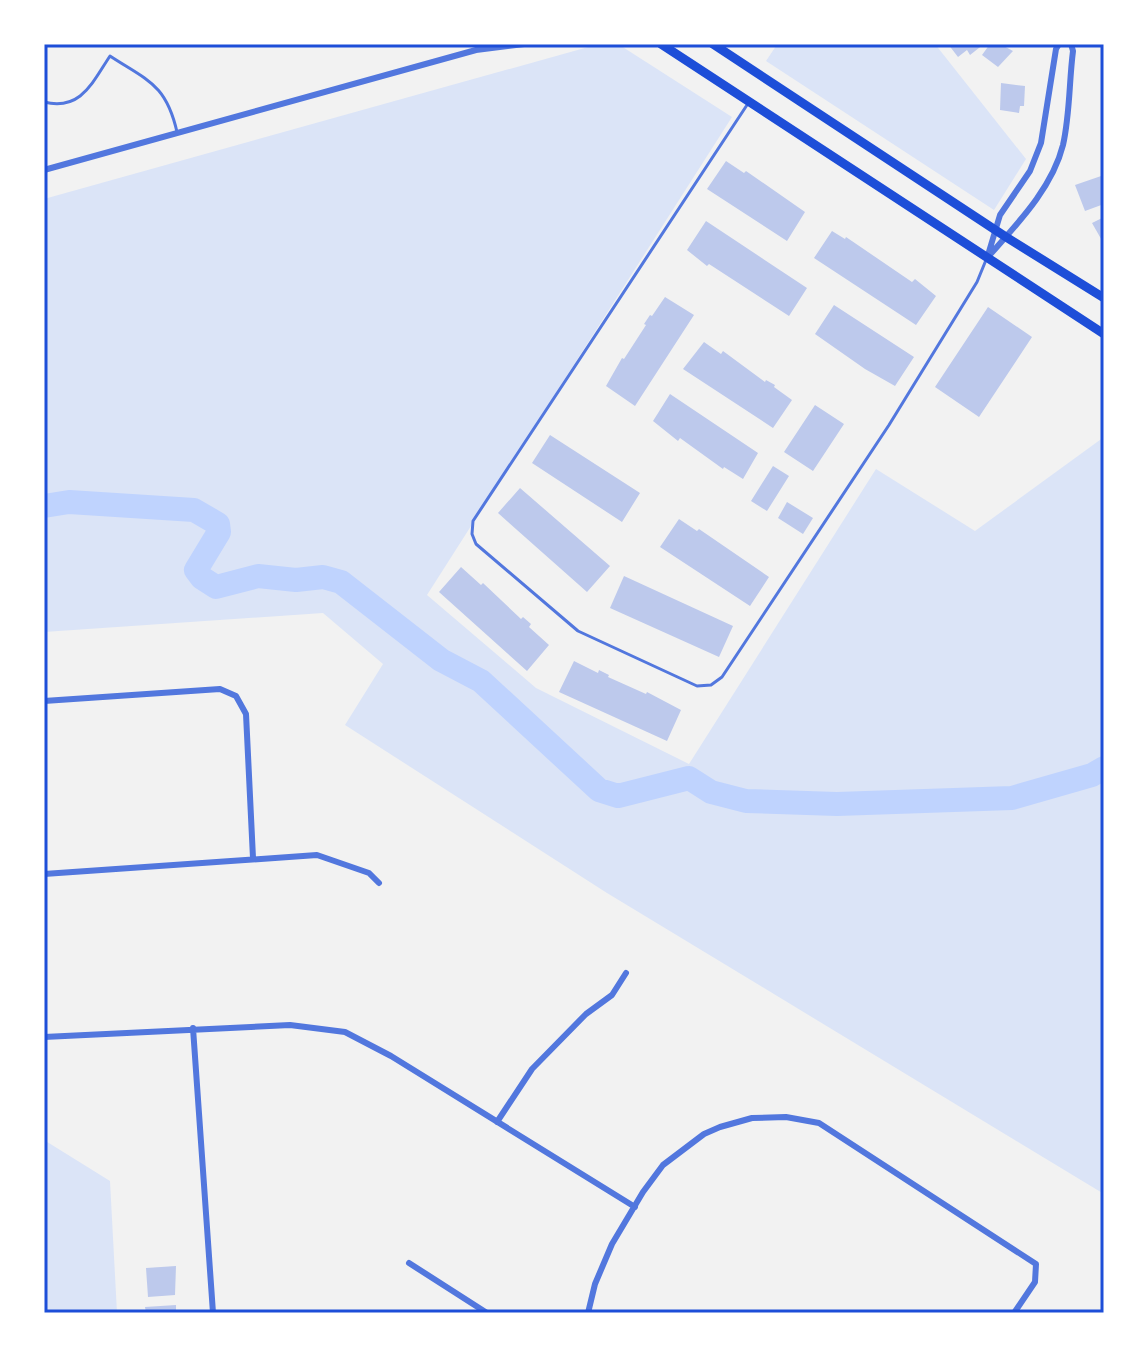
<svg xmlns="http://www.w3.org/2000/svg" width="1148" height="1357" viewBox="0 0 1148 1357" font-family="'IBM Plex Sans',sans-serif">
<style>
.green{fill:#dbe4f7}
.lines{fill:none;stroke-linecap:round;stroke-linejoin:round}
.river{stroke:#bfd3fe;stroke-width:24}
.building{fill:#bdc9ec}
.service{stroke:#5277de;stroke-width:3}
.minor{stroke:#5277de;stroke-width:6}
.secondary{stroke:#1d4ed8;stroke-width:9}
.neatline{fill:none;stroke:#1d4ed8;stroke-width:3}
</style>
<rect width="100%" height="100%" fill="#f2f2f2"/>
<path class="green" d="M 599,44 L 618,44 L 732,117 L 427,595 L 536,688 L 689,764 L 876,469 L 975,531 L 1104,437 L 1104,1194 L 607,893 L 345,725 L 383,664 L 323,613 L 44,632 L 44,199 Z
M 774,44 L 935,44 L 1026,159 L 994,210 L 766,61 L 776,46 Z
M 44,1140 L 110,1181 L 117,1313 L 44,1313 Z"/>
<g class="lines">
<path class="river" d="M 44,506 L 69,502 L 194,510 L 218,524 L 219,532 L 196,570 L 202,578 L 216,587 L 258,576 L 296,580 L 323,577 L 341,582 L 441,660 L 481,681 L 599,790 L 618,796 L 689,778 L 711,792 L 746,801 L 837,804 L 1012,798 L 1092,775 L 1104,768"/>
</g>
<path class="building" d="M 948,44 L 984,44 L 970,55 L 967,50 L 958,57 Z
M 990,44 L 1000,44 L 1013,51 L 998,67 L 982,55 Z
M 1001,83 L 1025,86 L 1024,106 L 1020,106 L 1019,113 L 1000,110 Z
M 726,161 L 744,173 L 746,171 L 805,212 L 787,241 L 707,189 Z
M 1104,175 L 1104,204 L 1085,211 L 1075,185 Z
M 1104,217 L 1104,244 L 1092,223 Z
M 706,221 L 807,288 L 789,316 L 709,264 L 707,266 L 687,250 Z
M 832,231 L 845,239 L 846,237 L 912,282 L 915,279 L 936,296 L 916,325 L 814,258 Z
M 665,297 L 694,315 L 635,406 L 606,386 L 622,358 L 624,359 L 646,325 L 644,324 L 650,315 L 652,316 Z
M 834,305 L 914,357 L 895,386 L 865,369 L 815,334 Z
M 988,307 L 1032,337 L 979,417 L 935,387 Z
M 704,342 L 721,354 L 723,351 L 765,382 L 766,380 L 775,385 L 774,387 L 792,400 L 773,428 L 683,369 Z
M 670,394 L 758,453 L 743,479 L 724,467 L 723,469 L 680,438 L 678,441 L 653,421 Z
M 815,405 L 844,424 L 813,471 L 784,452 Z
M 550,435 L 640,493 L 622,522 L 532,463 Z
M 773,466 L 789,476 L 767,511 L 751,501 Z
M 520,488 L 610,566 L 587,592 L 498,513 Z
M 787,502 L 813,518 L 803,534 L 778,518 Z
M 679,519 L 697,531 L 699,529 L 769,577 L 750,606 L 660,547 Z
M 461,567 L 481,585 L 483,583 L 521,619 L 523,617 L 531,624 L 529,627 L 549,645 L 527,671 L 439,592 Z
M 624,576 L 733,626 L 719,657 L 610,608 Z
M 574,661 L 598,673 L 599,670 L 609,675 L 608,677 L 646,694 L 647,692 L 681,710 L 667,741 L 559,692 Z
M 176,1266 L 175,1295 L 148,1297 L 146,1268 Z
M 176,1305 L 176,1313 L 146,1313 L 145,1307 Z"/>
<g class="lines">
<path class="service" d="M 44,102 C 81,111 92,83 110,56 C 148,81 166,84 177,132
M 747,105 L 473,521 L 472,534 L 476,544 L 578,631 L 697,686 L 711,685 L 722,677 L 889,425 L 977,282 L 986,260"/>
<path class="minor" d="M 44,170 L 476,50 L 524,44
M 988,255 L 1000,215 L 1030,171 L 1041,143 L 1056,49 L 1059,44
M 987,258 C 1016,225 1052,189 1063,145 C 1070,114 1069,82 1073,51 L 1071,44
M 44,701 L 220,689 L 236,696 L 246,714 L 253,858
M 44,874 L 317,855 L 369,873 L 379,883
M 193,1028 L 213,1313
M 44,1037 L 290,1025 L 345,1032 L 391,1056 L 635,1207
M 497,1122 L 532,1069 L 586,1014 L 612,995 L 626,973
M 409,1263 L 487,1313
M 588,1313 L 595,1284 L 612,1244 L 643,1192 L 663,1165 L 704,1134 L 720,1127 L 752,1118 L 786,1117 L 819,1123 L 1036,1264 L 1035,1282 L 1014,1313"/>
<path class="secondary" d="M 661,44 L 1104,334
M 713,44 L 1006,237 L 1104,298"/>
</g>
<rect width="1148" height="1357" fill="none" stroke="#ffffff" stroke-width="92"/>
<rect x="46" y="46" width="1056" height="1265" class="neatline"/>
</svg>
